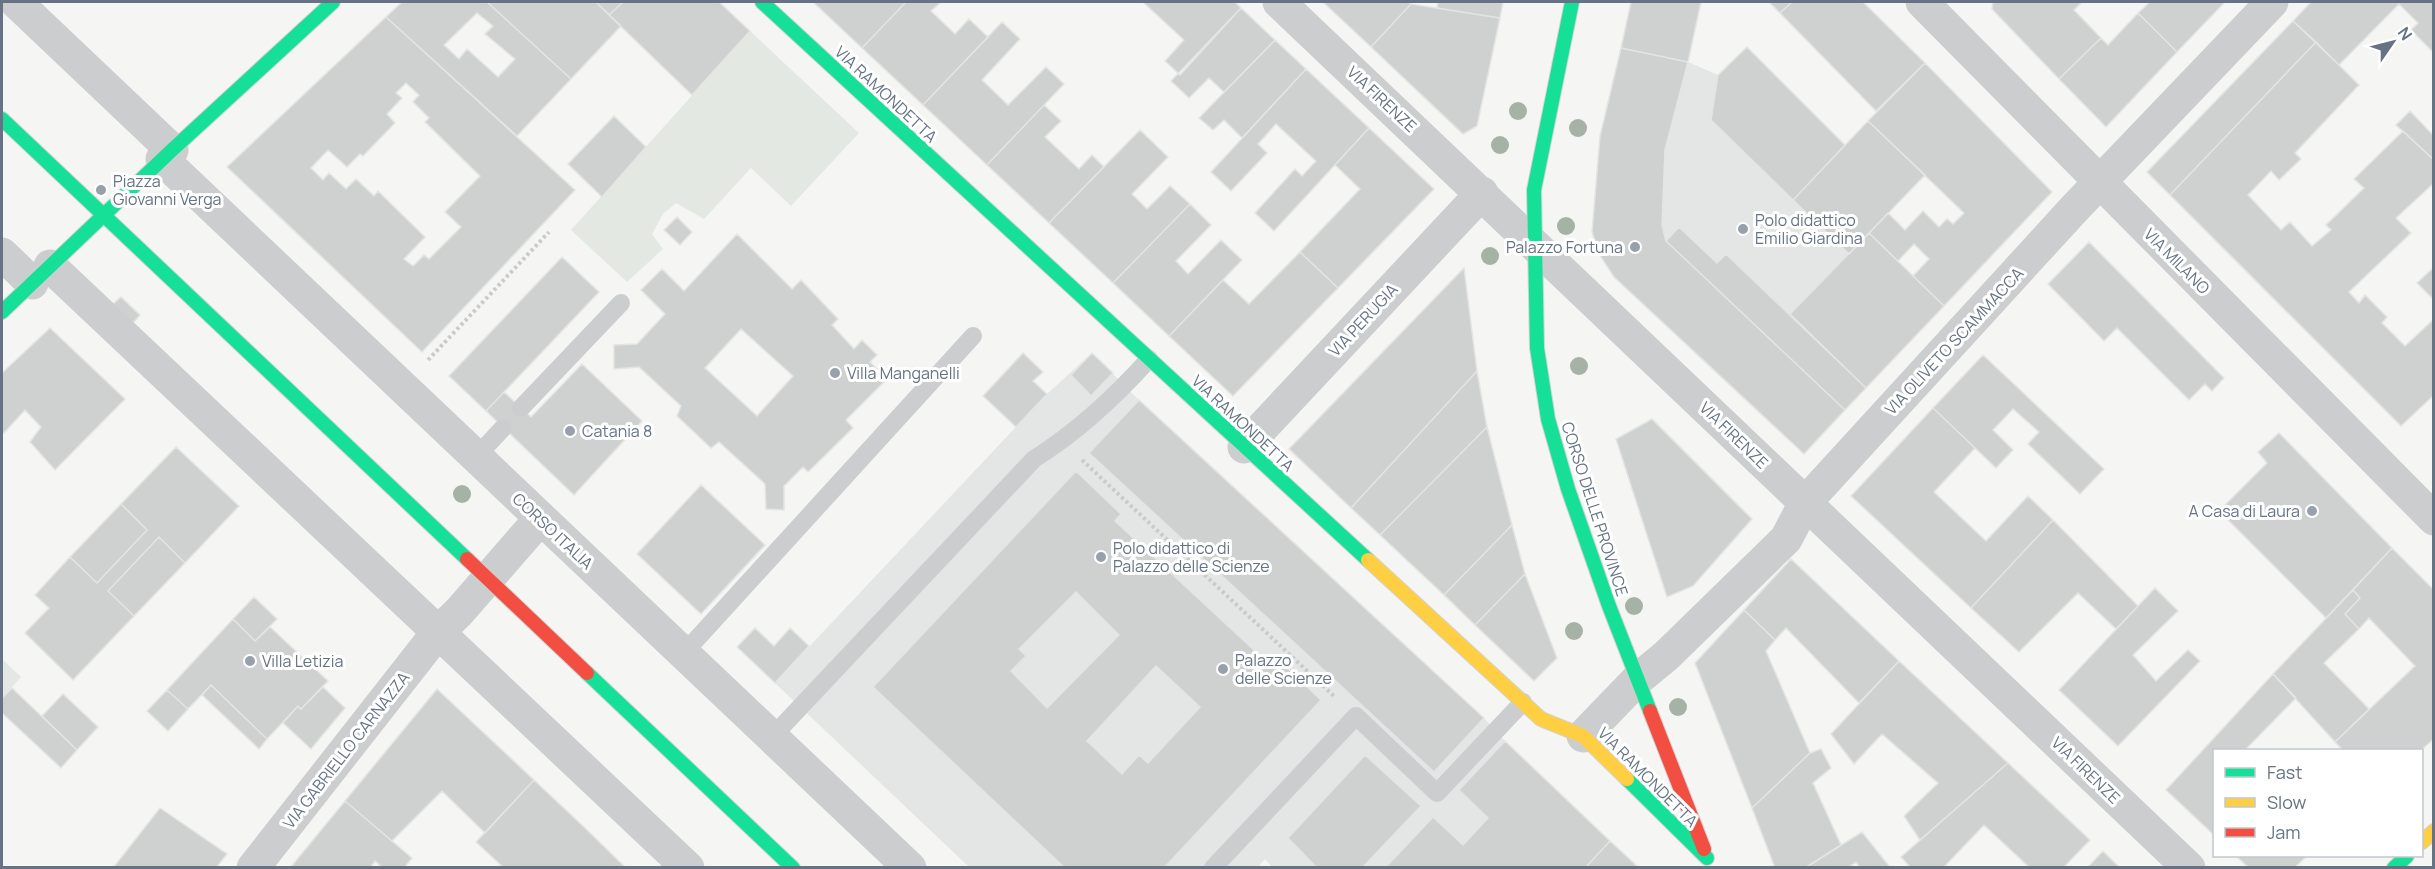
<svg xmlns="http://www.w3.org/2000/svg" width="2435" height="869" viewBox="0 0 2435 869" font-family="Manrope,sans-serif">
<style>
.built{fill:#e4e5e5}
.green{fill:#e4e8e2}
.building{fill:#cfd1d1;stroke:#e4e4e4;stroke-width:1.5;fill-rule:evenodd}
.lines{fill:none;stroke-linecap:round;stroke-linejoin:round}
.fast-casing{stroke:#d2d3d3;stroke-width:16}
.slow-casing{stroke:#d2d3d3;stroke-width:16}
.jam-casing{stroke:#d2d3d3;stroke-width:16}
.path{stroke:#cacacb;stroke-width:4;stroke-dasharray:3 3;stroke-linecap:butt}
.lane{stroke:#cccdcf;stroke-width:18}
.street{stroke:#cccdcf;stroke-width:33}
.fast{stroke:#16e098;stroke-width:14}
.slow{stroke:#ffcf43;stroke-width:14}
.jam{stroke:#f24e42;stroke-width:14}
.tree{fill:#a6b2a5}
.poi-dot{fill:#97a0ab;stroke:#fff;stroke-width:2}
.labels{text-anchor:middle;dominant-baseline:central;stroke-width:6;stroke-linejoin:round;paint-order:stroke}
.street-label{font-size:16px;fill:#657384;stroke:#fff}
.poi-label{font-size:16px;fill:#657384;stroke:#fff;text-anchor:start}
</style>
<rect width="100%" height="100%" fill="#f5f5f4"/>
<path class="built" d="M 1747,47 L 1845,145 L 1793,200 L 1869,233 L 1944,306 L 1845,410 L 1666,241 L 1662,225 L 1665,150 L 1688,62 L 1718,75 Z
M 1092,353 L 1139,400 L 1484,718 L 1505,741 L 1610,841 L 1585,868 L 1273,868 L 1265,859 L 1257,868 L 969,867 L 775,683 L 1047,394 Z"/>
<path class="green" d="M 750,31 L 859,133 L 791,206 L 751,168 L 704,219 L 676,203 L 663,214 L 652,234 L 663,249 L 627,282 L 571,230 Z
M 2,659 L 21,677 L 2,698 Z"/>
<path class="building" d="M 402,2 L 487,2 L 571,79 L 517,136 L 386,17 ZM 477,13 L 493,26 L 485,34 L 515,59 L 498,77 L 467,49 L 459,59 L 444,45 Z
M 487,2 L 596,2 L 621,26 L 571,79 Z
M 596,2 L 623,2 L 609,15 Z
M 623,2 L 719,2 L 750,31 L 692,95 L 609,15 Z
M 813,2 L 906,2 L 862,48 Z
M 906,2 L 941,2 L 931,11 L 955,34 L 969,19 L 988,37 L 923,105 L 862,48 Z
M 1143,2 L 1235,2 L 1241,8 L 1180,75 L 1165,61 L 1184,40 Z
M 1323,2 L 1408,2 L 1411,4 L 1371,47 Z
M 1438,2 L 1503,2 L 1500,18 L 1437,8 Z
M 1631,2 L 1701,2 L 1688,62 L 1621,48 Z
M 1769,2 L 1792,2 L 1780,13 Z
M 1792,2 L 1863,2 L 1925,63 L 1876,111 L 1780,13 Z
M 1993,2 L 2082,2 L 2074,10 L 2101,38 L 2059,79 L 1992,9 Z
M 2150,2 L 2225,2 L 2177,52 L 2138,13 Z
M 2311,2 L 2434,2 L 2434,53 L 2411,30 L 2418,23 L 2399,4 L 2339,65 L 2293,21 Z
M 1411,4 L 1500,18 L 1477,126 L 1463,134 L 1371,47 Z
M 1241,8 L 1275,40 L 1224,92 L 1209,78 L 1189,98 L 1171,81 Z
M 2138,13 L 2177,52 L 2106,127 L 2059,79 L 2101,38 L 2108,45 Z
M 386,17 L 575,190 L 422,352 L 227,167 ZM 406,83 L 419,95 L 413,102 L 429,118 L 425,122 L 480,176 L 445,212 L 461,227 L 429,259 L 424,255 L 413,266 L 404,259 L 425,237 L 378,191 L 374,196 L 356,179 L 346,189 L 329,173 L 323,180 L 311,168 L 328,150 L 347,167 L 360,154 L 363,156 L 395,123 L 387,114 L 402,98 L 396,93 Z
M 2293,21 L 2316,42 L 2170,195 L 2147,172 Z
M 1002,22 L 1020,39 L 982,80 L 1008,105 L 1046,67 L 1064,84 L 987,165 L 923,105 Z
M 1275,40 L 1306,69 L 1242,138 L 1224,120 L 1213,130 L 1199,118 Z
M 2316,42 L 2359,85 L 2295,153 L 2301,159 L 2279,180 L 2271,171 L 2248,195 L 2281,230 L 2290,222 L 2312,246 L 2331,230 L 2326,225 L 2364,188 L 2354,179 L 2403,131 L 2434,160 L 2434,183 L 2396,218 L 2411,233 L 2349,292 L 2359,303 L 2365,295 L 2387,317 L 2382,323 L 2405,346 L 2434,319 L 2434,395 L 2401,426 L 2170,195 Z
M 1747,47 L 1845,145 L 1793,200 L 1711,120 L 1718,75 Z
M 1621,48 L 1688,62 L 1665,150 L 1662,225 L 1666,241 L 1845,410 L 1804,454 L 1614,277 L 1599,254 L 1592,232 L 1600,136 Z
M 1925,63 L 2052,192 L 1944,306 L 1913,276 L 1929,259 L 1914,244 L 1898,261 L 1869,233 L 1888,213 L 1905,230 L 1923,211 L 1939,227 L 1947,219 L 1953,224 L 1964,213 L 1868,121 Z
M 1306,69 L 1369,128 L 1274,231 L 1255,213 L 1295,169 L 1302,176 L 1316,161 L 1276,124 L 1258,144 L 1267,153 L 1231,191 L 1211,172 Z
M 1044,105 L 1061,121 L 1045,137 L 1079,169 L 1092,155 L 1104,167 L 1049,223 L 987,165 Z
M 2410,111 L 2434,136 L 2434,160 L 2396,125 Z
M 614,116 L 646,147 L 602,197 L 568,164 Z
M 1868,121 L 1925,175 L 1849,254 L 1793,200 Z
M 1369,128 L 1434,189 L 1338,288 L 1300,252 L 1360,189 L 1335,165 Z
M 1140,130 L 1168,157 L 1132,194 L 1147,209 L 1170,186 L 1190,204 L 1113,283 L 1049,223 Z
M 1190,204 L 1211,225 L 1176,261 L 1188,274 L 1221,240 L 1242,260 L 1169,336 L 1113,283 Z
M 677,217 L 692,232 L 680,245 L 664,230 Z
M 1679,227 L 1717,263 L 1726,254 L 1866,388 L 1845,410 L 1666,241 Z
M 1869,233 L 1944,306 L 1866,388 L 1790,314 Z
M 737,234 L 792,289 L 801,280 L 838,319 L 832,325 L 854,349 L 862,340 L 877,355 L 870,362 L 887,379 L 846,420 L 853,428 L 808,472 L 803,467 L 784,486 L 784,510 L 766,509 L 765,484 L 719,442 L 711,448 L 677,416 L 681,406 L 639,367 L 614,369 L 614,345 L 637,344 L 665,314 L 641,290 L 662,269 L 684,291 ZM 741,329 L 793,376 L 757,416 L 705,368 Z
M 2089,242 L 2224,378 L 2212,391 L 2205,384 L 2189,400 L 2117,328 L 2104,341 L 2048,284 Z
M 1300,252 L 1338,288 L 1233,396 L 1169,336 L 1223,280 L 1249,304 Z
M 562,257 L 599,292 L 486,411 L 449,376 Z
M 2434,267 L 2434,300 L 2417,283 Z
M 1464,268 L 1477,371 L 1351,508 L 1289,449 Z
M 121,297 L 140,315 L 133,323 L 113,304 Z
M 50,328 L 125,399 L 55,470 L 30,442 L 41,427 L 25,410 L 2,435 L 2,373 Z
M 1023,353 L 1043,372 L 1033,381 L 1047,394 L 1016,427 L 983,396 Z
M 1092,353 L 1113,373 L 1091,396 L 1071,375 Z
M 1983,355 L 2104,469 L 2080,494 L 2028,444 L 2039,432 L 2013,409 L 1993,430 L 2013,450 L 1996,468 L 1933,408 Z
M 582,364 L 642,421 L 574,495 L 486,411 L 504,392 L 531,417 Z
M 1477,371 L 1487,427 L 1380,535 L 1351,508 Z
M 1139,400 L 1484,718 L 1434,772 L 1089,453 Z
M 1933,408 L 1975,448 L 1934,492 L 1986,541 L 2028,496 L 2053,520 L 1971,608 L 1851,496 Z
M 1652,419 L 1752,519 L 1693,586 L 1667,597 L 1616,439 Z
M 1487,427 L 1512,525 L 1444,595 L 1380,535 Z
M 2279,433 L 2392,548 L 2326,618 L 2219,511 L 2267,463 L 2258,452 Z
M 176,447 L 239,506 L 185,563 L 159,537 L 108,591 L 134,616 L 73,680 L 25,633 L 49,608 L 35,595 L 70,557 L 97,583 L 147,530 L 121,504 Z
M 1076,471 L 1121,514 L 1115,521 L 1268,663 L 1275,656 L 1321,700 L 1164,868 L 1065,868 L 873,687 ZM 1076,592 L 1119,635 L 1047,708 L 1011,671 L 1026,656 L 1019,649 ZM 1156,666 L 1200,707 L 1148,763 L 1139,755 L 1122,774 L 1087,741 Z
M 701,485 L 765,545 L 701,614 L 637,554 Z
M 121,504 L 147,530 L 97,583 L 70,557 Z
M 2053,520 L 2138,606 L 2116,629 L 2078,593 L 2019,652 L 1971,608 Z
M 1512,525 L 1525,574 L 1475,625 L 1444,595 Z
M 159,537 L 185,563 L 134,616 L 108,591 Z
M 2392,548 L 2434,590 L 2434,739 L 2421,750 L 2343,750 L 2335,742 L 2415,666 L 2369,618 L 2359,629 L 2345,614 L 2360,598 L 2353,590 Z
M 1791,559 L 1899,661 L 1859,703 L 1786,628 L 1775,640 L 1744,610 Z
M 1525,574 L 1557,658 L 1534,681 L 1475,625 Z
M 2155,588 L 2178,611 L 2133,655 L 2156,681 L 2188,650 L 2200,661 L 2118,746 L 2059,690 Z
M 2353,590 L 2360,598 L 2345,614 L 2359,629 L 2324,663 L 2369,709 L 2335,742 L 2273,674 Z
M 254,597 L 277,619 L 255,641 L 233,619 Z
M 1744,610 L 1775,640 L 1766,651 L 1810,753 L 1752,808 L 1695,663 Z
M 233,619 L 255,641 L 270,627 L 328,681 L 301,709 L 298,706 L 267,739 L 211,685 L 188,709 L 167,690 Z
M 755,628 L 774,646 L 790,628 L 809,646 L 775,683 L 737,647 Z
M 1899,661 L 2008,763 L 1920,840 L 1904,816 L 1938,783 L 1882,734 L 1854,764 L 1831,734 Z
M 2273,674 L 2296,698 L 2245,750 L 2214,750 L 2214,835 L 2166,790 Z
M 211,685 L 267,739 L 259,749 L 202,695 Z
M 323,687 L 345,708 L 311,749 L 283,723 L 298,706 L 301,709 Z
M 12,688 L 77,750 L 61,768 L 2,713 L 2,698 Z
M 437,689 L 534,780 L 485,833 L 442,791 L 392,841 L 345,801 Z
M 167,690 L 188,709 L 168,731 L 147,711 Z
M 63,694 L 98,727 L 77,750 L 42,716 Z
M 1505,741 L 1610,841 L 1585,868 L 1385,868 L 1433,817 L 1463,845 L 1488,818 L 1459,790 Z
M 1821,749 L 1831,768 L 1813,783 L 1841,845 L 1805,868 L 1775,868 L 1752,808 L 1810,753 Z
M 1365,755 L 1421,806 L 1362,868 L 1317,868 L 1288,838 Z
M 2008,763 L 2090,840 L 2063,868 L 2030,868 L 1984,825 L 1943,868 L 1911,868 L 1901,857 Z
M 534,780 L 585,828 L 626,868 L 504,868 L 476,842 Z
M 345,801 L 412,858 L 404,868 L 383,868 L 375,861 L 370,868 L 290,868 Z
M 160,808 L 227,854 L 216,868 L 113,868 Z
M 1862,832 L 1889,866 L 1887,868 L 1860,868 L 1856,862 L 1848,868 L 1805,868 Z
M 1610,841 L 1621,851 L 1639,868 L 1585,868 Z
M 2103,851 L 2120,868 L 2087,868 Z
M 2236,856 L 2307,856 L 2294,868 L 2249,868 Z"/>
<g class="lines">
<defs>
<path id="fast" d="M 762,2 L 1368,560
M 1572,2 L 1534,190 L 1537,348 L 1548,419 L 1568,489 L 1609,606 L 1650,711
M 2,119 L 467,559
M 2,312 L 172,150 L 333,2
M 587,673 L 793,868
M 1627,779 L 1707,858
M 2394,868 L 2407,856"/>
<path id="slow" d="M 1368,560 L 1541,719 L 1583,736 L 1627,779
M 2422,842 L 2434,831"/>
<path id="jam" d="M 467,559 L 587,673
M 1650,711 L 1704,849"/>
</defs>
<use href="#fast" class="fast-casing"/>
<use href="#slow" class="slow-casing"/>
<use href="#jam" class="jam-casing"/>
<path class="path" d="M 428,360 L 549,232
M 1082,460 L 1335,697"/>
<path class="lane" d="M 521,408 L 621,303
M 475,458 L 503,428
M 683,654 L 973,336
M 772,737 L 1034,459 C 1077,432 1115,397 1149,359
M 1213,868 L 1356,716 L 1437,793 L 1523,702"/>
<path class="street" d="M 16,2 L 172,150
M 1279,2 L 2189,868
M 1922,2 L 2434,519
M 162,159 L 910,868
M 2,254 L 32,283
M 50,266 L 688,868
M 1244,447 L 1482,193
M 1583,736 L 1638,679 L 1666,656 L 1786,539 L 1805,503 L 2074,209 L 2272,2
M 253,868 L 438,632 L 459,612 L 540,519"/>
<use href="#fast" class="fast"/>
<use href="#slow" class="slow"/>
<use href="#jam" class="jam"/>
</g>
<g class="tree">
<circle cx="1518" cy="111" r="9"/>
<circle cx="1578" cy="128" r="9"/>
<circle cx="1500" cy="145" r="9"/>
<circle cx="1566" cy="226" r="9"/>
<circle cx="1490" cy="256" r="9"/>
<circle cx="1579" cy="366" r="9"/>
<circle cx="462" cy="494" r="9"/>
<circle cx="1634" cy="606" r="9"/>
<circle cx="1574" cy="631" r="9"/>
<circle cx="1678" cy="707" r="9"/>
</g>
<g class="poi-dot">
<circle cx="101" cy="190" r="6"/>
<circle cx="1743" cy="229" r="6"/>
<circle cx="1635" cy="247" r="6"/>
<circle cx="835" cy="373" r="6"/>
<circle cx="570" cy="431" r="6"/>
<circle cx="2312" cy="511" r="6"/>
<circle cx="1101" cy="557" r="6"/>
<circle cx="250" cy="661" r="6"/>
<circle cx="1223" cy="669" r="6"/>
</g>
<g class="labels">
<g class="street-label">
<text transform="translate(886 94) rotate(43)">VIA RAMONDETTA</text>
<text transform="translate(1382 99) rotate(43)">VIA FIRENZE</text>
<text transform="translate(2177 261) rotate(45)">VIA MILANO</text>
<text transform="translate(1363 320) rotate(-47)">VIA PERUGIA</text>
<text transform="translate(1954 341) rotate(-47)">VIA OLIVETO SCAMMACCA</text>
<text transform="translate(1243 423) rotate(43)">VIA RAMONDETTA</text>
<text transform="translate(1734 435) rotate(44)">VIA FIRENZE</text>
<text transform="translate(1595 509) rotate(72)">CORSO DELLE PROVINCE</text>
<text transform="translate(553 531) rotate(43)">CORSO ITALIA</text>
<text transform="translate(346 750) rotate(-52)">VIA GABRIELLO CARNAZZA</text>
<text transform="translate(2086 770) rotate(44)">VIA FIRENZE</text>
<text transform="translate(1648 777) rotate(45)">VIA RAMONDETTA</text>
</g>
<g class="poi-label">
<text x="113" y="181">Piazza<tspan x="113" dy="18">Giovanni Verga</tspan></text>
<text x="1755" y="220">Polo didattico<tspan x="1755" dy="18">Emilio Giardina</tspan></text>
<text x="1623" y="247" text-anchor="end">Palazzo Fortuna</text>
<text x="847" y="373">Villa Manganelli</text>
<text x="582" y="431">Catania 8</text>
<text x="2300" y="511" text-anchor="end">A Casa di Laura</text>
<text x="1113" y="548">Polo didattico di<tspan x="1113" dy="18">Palazzo delle Scienze</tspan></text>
<text x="1235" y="660">Palazzo<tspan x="1235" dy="18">delle Scienze</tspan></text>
<text x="262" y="661">Villa Letizia</text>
</g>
</g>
<rect width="2435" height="869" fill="none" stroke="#657384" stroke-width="6"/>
<rect x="2213" y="749" width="210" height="108" fill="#ffffff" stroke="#c1c7ce" stroke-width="1.5"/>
<rect x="2225" y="768" width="30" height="9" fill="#16e098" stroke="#c1c7ce" stroke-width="1.5"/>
<text x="2267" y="779" font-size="18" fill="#657384">Fast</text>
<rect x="2225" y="798" width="30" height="9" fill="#ffcf43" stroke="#c1c7ce" stroke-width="1.5"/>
<text x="2267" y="809" font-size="18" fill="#657384">Slow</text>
<rect x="2225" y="828" width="30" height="9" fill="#f24e42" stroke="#c1c7ce" stroke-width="1.5"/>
<text x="2267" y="839" font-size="18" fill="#657384">Jam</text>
<g transform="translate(2393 42) rotate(55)" stroke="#ffffff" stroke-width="4.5" paint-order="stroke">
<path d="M0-4.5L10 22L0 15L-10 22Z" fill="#657384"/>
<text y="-9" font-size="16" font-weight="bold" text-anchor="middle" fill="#657384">N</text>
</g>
</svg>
